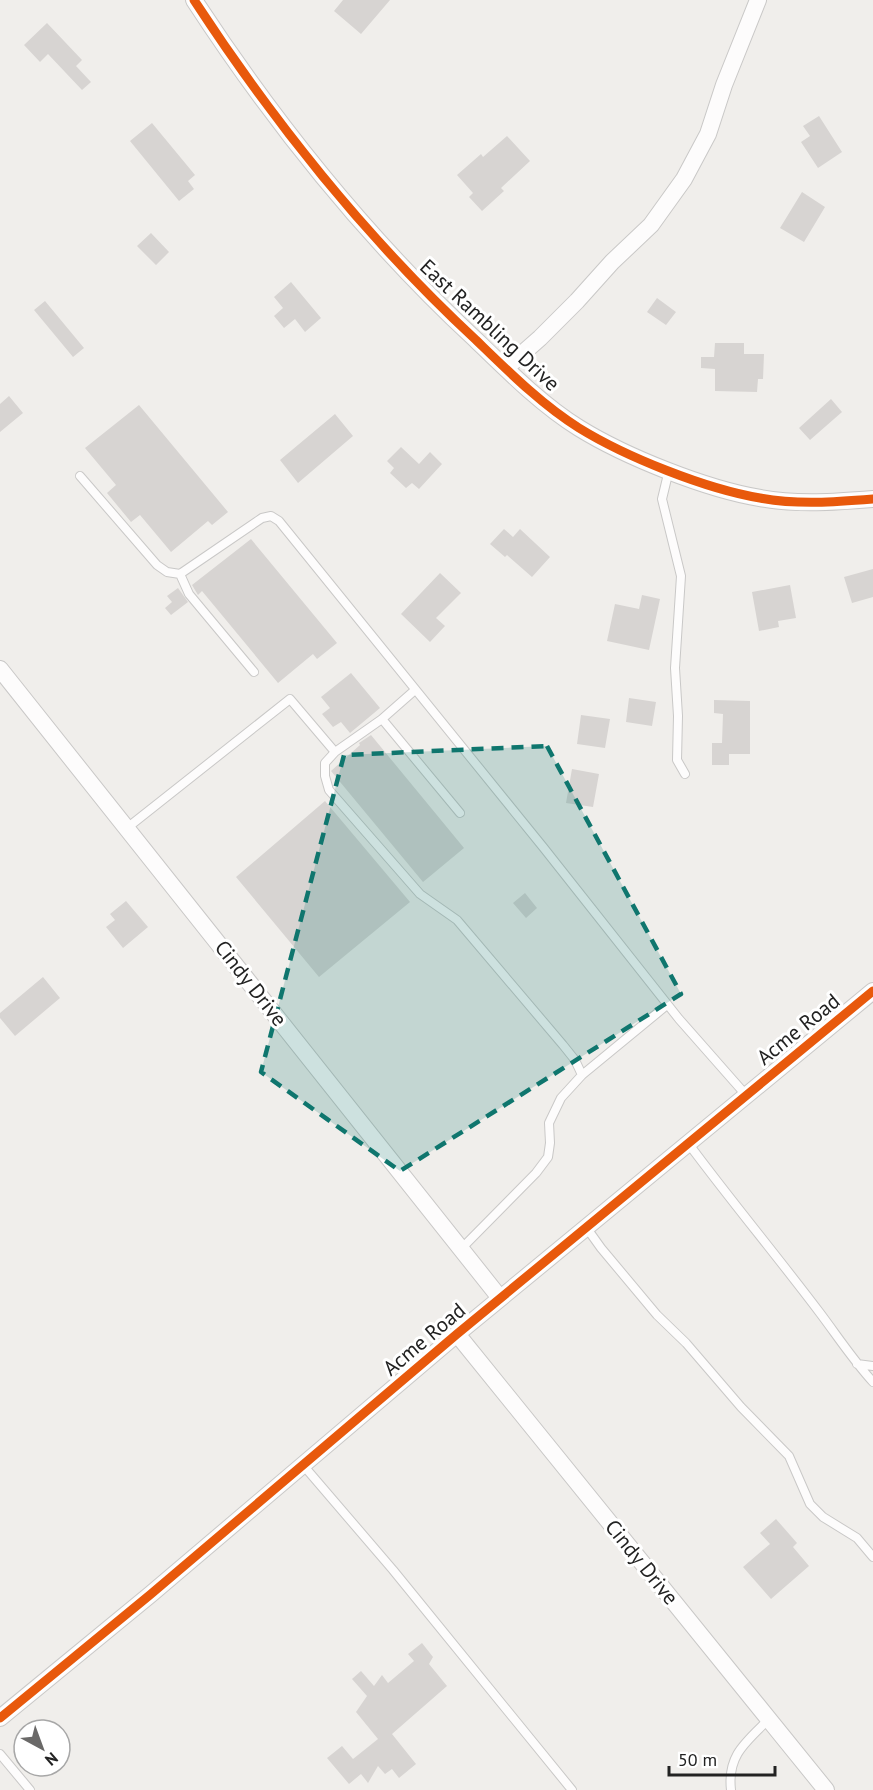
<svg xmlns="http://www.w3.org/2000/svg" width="873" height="1790" viewBox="0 0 873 1790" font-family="'PT Sans',sans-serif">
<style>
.building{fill:#d7d4d2}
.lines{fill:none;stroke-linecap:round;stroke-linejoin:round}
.lane-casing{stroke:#c9c8c7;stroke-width:10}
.street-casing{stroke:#c9c8c7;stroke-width:18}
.lane{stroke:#fdfcfc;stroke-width:8}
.street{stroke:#fdfcfc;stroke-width:16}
.cycleway-casing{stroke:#fff;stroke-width:13}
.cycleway{stroke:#e8590c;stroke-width:9}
.marked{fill:#0f766e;fill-opacity:0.2;stroke:#0f766e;stroke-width:4.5;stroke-dasharray:12 8;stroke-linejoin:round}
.labels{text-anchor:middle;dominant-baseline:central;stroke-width:6;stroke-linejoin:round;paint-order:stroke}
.street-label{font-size:21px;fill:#222;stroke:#fff}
</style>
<rect width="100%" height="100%" fill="#f0eeeb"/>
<path class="building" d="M 343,0 L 390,0 L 361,34 L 334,11 Z
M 47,23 L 82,60 L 76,66 L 91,82 L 82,90 L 48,54 L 40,62 L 24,45 Z
M 819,116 L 842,152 L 818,168 L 801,142 L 810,136 L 803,126 Z
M 152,123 L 195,175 L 188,181 L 194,189 L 179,201 L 130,141 Z
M 507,136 L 530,161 L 501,188 L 504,191 L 482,211 L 469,197 L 473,193 L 457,175 L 481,154 L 483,157 Z
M 802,192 L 825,207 L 804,242 L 780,228 Z
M 151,233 L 169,252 L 156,265 L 137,246 Z
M 291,282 L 321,318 L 305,332 L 295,319 L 284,328 L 274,316 L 283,308 L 274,297 Z
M 657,298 L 676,312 L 666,325 L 647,312 Z
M 45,301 L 84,348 L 73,357 L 34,310 Z
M 715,343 L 744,343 L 744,354 L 764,354 L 763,379 L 758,379 L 757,392 L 715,391 L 715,369 L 701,368 L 701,357 L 714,357 Z
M 9,396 L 23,413 L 0,432 L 0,404 Z
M 831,399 L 842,412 L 810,440 L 799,428 Z
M 139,405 L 228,512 L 212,525 L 208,521 L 171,552 L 140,515 L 131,522 L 107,493 L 116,485 L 85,448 Z
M 335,414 L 353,436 L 298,483 L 280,460 Z
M 401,447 L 419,464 L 430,452 L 442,464 L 419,489 L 412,483 L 406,488 L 390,473 L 394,468 L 387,461 Z
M 504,529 L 513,537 L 520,529 L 550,557 L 532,577 L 507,555 L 505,557 L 490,544 Z
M 251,539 L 337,643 L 317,659 L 313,654 L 278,683 L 202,591 L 198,595 L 192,585 Z
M 873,569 L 873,597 L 852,603 L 844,577 Z
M 440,573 L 461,593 L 436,618 L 445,626 L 430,642 L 401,614 Z
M 790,585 L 796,618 L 778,621 L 779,627 L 759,631 L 752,592 Z
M 178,588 L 188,602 L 171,615 L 165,608 L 172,602 L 167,596 Z
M 642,595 L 660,599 L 649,650 L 607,641 L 615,604 L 639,609 Z
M 351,673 L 380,708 L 350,733 L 341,722 L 333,727 L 322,714 L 330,708 L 321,697 Z
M 629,698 L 656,702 L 652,726 L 626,722 Z
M 714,700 L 750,701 L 750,754 L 729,754 L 729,765 L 712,765 L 712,743 L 722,743 L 723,714 L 714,713 Z
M 581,715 L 610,719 L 605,748 L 577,744 Z
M 371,735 L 464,848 L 423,882 L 331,771 L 360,745 L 359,743 Z
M 572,769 L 599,774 L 593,807 L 566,803 Z
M 325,801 L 410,902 L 319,977 L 236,877 Z
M 525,893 L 537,908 L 526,918 L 513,903 Z
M 126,901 L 148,927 L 123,948 L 106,927 L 115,920 L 110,914 Z
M 43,977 L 60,998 L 15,1036 L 0,1018 L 0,1013 Z
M 776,1519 L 797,1543 L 793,1547 L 809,1566 L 771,1599 L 743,1567 L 770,1544 L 760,1533 Z
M 422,1643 L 433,1657 L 429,1664 L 447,1686 L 392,1734 L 416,1764 L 399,1778 L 392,1769 L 385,1774 L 378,1766 L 368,1783 L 361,1774 L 349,1784 L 327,1758 L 342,1746 L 353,1759 L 378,1739 L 356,1712 L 367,1696 L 352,1679 L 361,1671 L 374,1686 L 382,1675 L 388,1683 L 414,1661 L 408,1654 Z"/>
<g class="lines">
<defs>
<path id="lane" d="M 669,470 L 662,499 L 681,576 L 675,668 L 678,716 L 677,760 L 685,774
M 80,476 L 157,565 L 167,572 L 180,574 L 262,518 L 271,516 L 279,521 L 543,847 L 679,1019 L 746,1095
M 180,574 L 189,594 L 254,672
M 382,719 L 415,690
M 335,752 L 325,763 L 325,776 L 329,790 L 420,894 L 457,920 L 563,1045 L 575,1060 L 582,1075
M 127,828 L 290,699 L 335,752 L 382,719 L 460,813
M 688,1143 C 731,1201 777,1256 820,1313 C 838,1337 853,1360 873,1382
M 586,1227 L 601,1248 L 657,1315 L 686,1343 L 741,1407 L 789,1456 L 810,1504 L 823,1517 L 857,1538 L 873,1557
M 461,1249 L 536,1173 L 548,1157 L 550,1143 L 549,1123 L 561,1098 L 582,1075 L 667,1005
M 857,1364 L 873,1366
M 303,1465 L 393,1570 L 572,1790
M 0,1754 L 30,1790
M 731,1790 C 727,1755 746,1742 769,1719"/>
<path id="street" d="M 194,0 C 275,124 367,239 476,340 C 508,371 542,405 579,428 C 626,457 706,489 760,498 C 797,505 836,502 873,499
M 506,368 L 540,338 L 577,301 L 612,262 L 651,225 L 684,179 L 708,134 L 724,85 L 758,0
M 0,669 L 500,1298
M 457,1334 L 826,1790
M 0,1718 L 151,1594 L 457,1334 L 873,991"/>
</defs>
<use href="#lane" class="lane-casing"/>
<use href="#street" class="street-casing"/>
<use href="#lane" class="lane"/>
<use href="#street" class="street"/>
<defs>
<path id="cycleway" d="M 194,0 C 275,124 367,239 476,340 C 508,371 542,405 579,428 C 626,457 706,489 760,498 C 797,505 836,502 873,499
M 0,1718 L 151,1594 L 457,1334 L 873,991"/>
</defs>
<use href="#cycleway" class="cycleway-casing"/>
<use href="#cycleway" class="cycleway"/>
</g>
<path class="marked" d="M 547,746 L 681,994 L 400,1171 L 261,1072 L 344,755 Z"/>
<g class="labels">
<g class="street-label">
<text transform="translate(490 325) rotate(43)">East Rambling Drive</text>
<text transform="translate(251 983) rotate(52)">Cindy Drive</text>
<text transform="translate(798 1029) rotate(-39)">Acme Road</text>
<text transform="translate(424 1339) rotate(-40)">Acme Road</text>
<text transform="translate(642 1562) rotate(51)">Cindy Drive</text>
</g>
</g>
<g transform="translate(42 1748) rotate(139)"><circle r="28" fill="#ffffff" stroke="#a7a7a7" stroke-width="1.5"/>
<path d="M0-4.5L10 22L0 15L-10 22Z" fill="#6a6968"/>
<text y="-9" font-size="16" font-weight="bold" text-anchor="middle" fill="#222222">N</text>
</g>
<path d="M669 1766v9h106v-9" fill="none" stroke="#222222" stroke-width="3"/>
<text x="678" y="1766" font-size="18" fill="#222222" stroke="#ffffff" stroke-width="4.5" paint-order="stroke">50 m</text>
</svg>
